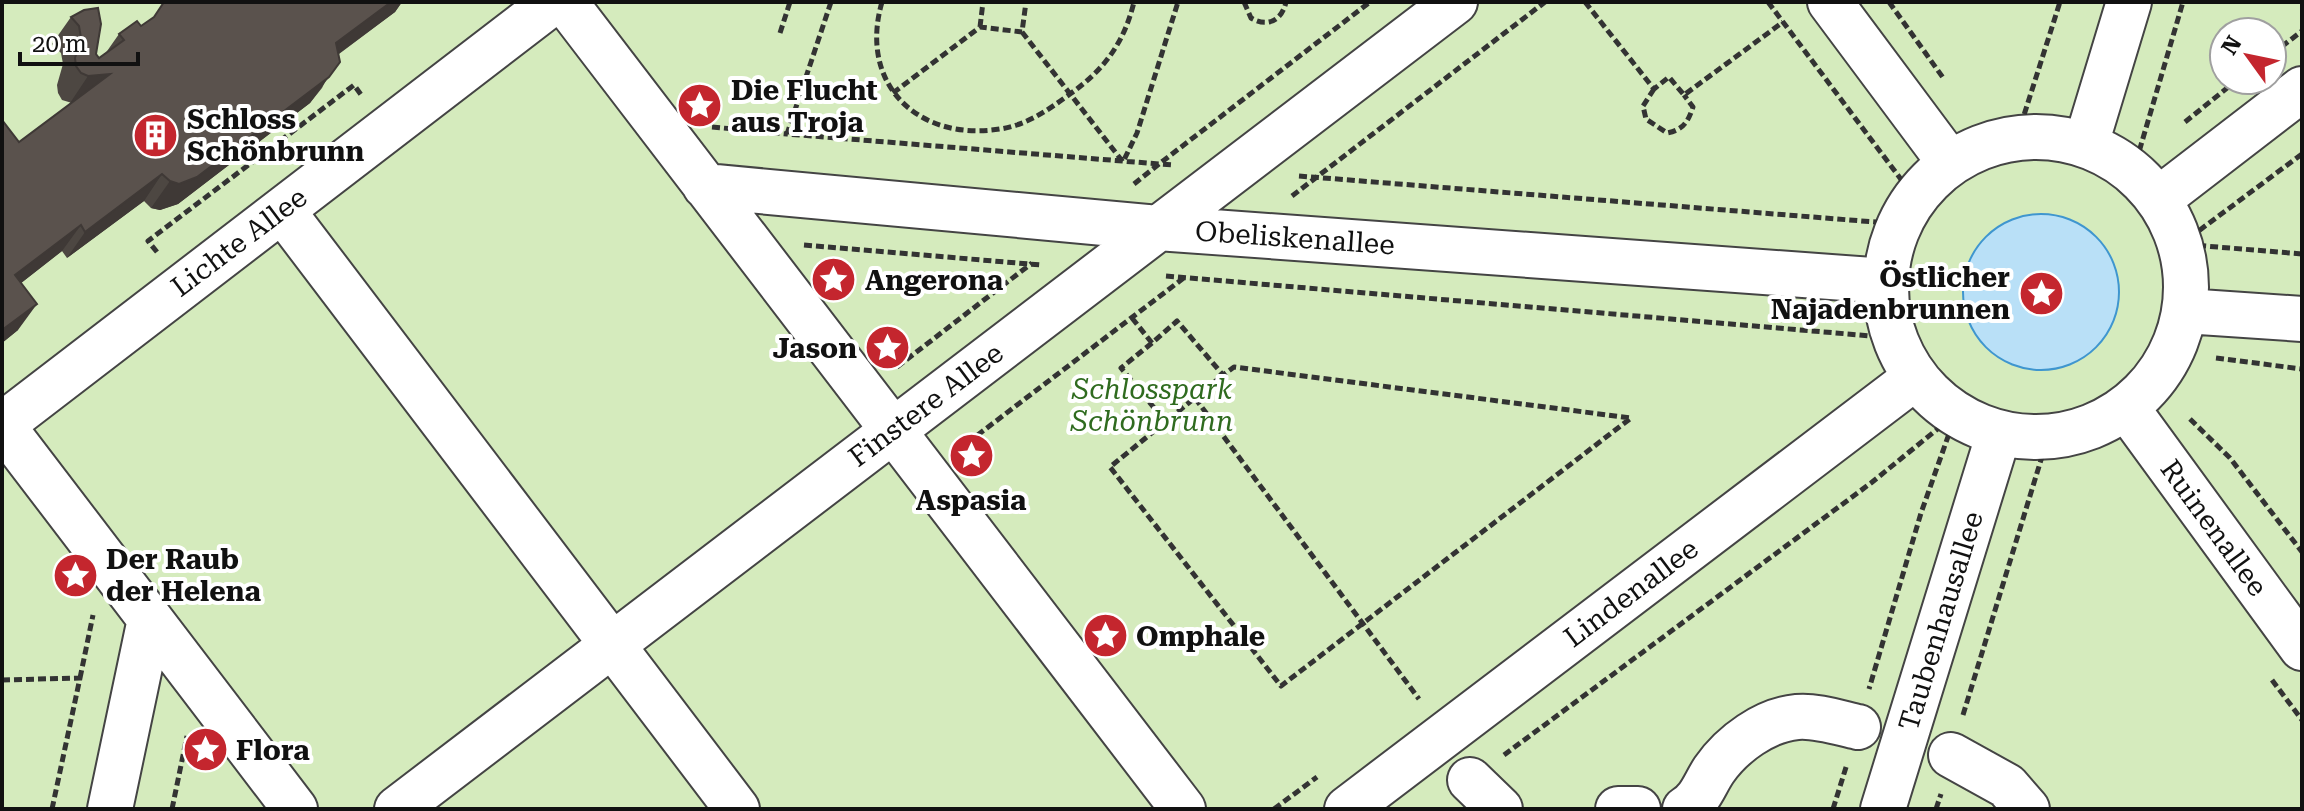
<svg xmlns="http://www.w3.org/2000/svg" width="2304" height="811" viewBox="0 0 2304 811" font-family="'Roboto Serif',serif">
<style>
.green{fill:#d5ebbd;fill-rule:evenodd}
.water{fill:#b9e0f7;stroke:#3f96cf;stroke-width:2}
.lines{fill:none;stroke-linecap:round;stroke-linejoin:round}
.minor-casing{stroke:#444;stroke-width:48}
.path{stroke:#333;stroke-width:5;stroke-dasharray:8 4;stroke-linecap:butt}
.minor{stroke:#fff;stroke-width:44}
.wall{fill:#4d4742}
.shaded-wall{fill:#3f3936}
.building{fill:#5a524d;stroke:#3f3936;stroke-width:2}
.labels{text-anchor:middle;dominant-baseline:central;stroke-width:8;stroke-linejoin:round;paint-order:stroke}
.poi-label{font-size:28px;font-weight:bold;fill:#111;stroke:#fff;text-anchor:start}
.street-label{font-size:28px;fill:#111;stroke:#fff}
.park-label{font-size:28px;font-style:italic;fill:#2f6b1f;stroke:#fff}
</style>
<rect width="100%" height="100%" fill="#fffdf5"/>
<path class="green" d="M 2,2 L 2302,2 L 2302,809 L 2,809 ZM 2224,32 L 2272,32 L 2272,80 L 2224,80 Z"/>
<path class="water" d="M1963 292a78 78 0 1 1 156 0a78 78 0 1 1-156 0Z"/>
<g class="lines">
<defs>
<path id="minor" d="M 565,2 L 1183,809
M 1830,2 L 1950,163
M1886 287a150 150 0 1 1 300 0a150 150 0 1 1-300 0Z
M 2086,144 L 2129,2
M 705,186 L 1158,228 L 1886,281
M 2159,199 L 2302,89
M 282,210 L 737,809
M 2185,311 L 2302,319
M 2126,407 L 2302,648
M 2,425 L 553,2
M 2,425 L 295,809
M 1951,755 L 2007,786 L 2027,809
M 1470,780 L 1500,809
M 110,809 L 150,619
M 397,809 L 1455,2
M 1347,809 L 1916,377
M 1618,809 L 1638,809
M 1685,809 C 1701,799 1704,785 1714,770 C 1732,744 1765,720 1797,717 C 1815,715 1840,723 1858,727
M 1883,809 L 1999,433"/>
</defs>
<use href="#minor" class="minor-casing"/>
<path class="path" d="M 831,2 L 787,134 L 1159,164 L 1370,2
M 882,2 C 858,84 918,142 1000,129 C 1027,125 1048,110 1070,94 C 1104,70 1124,43 1134,2
M 1244,2 L 1251,18 C 1268,28 1282,20 1286,2
M 1585,2 L 1654,89 L 1669,77 L 1684,95 L 1783,22
M 1768,2 L 1915,198
M 1889,2 L 1944,79
M 980,27 L 983,2
M 1022,32 L 1123,162 L 1137,133 L 1178,2
M 780,33 L 790,2
M 2272,54 L 2302,31
M 1654,89 L 1643,106 L 1646,119 L 1667,133 C 1683,130 1688,122 1693,107 L 1684,95
M 893,93 L 980,27 L 1022,32 L 1026,2
M 2185,122 L 2237,80
M 712,127 L 787,134
M 2017,137 L 2060,2
M 2302,154 L 2181,244 L 2302,254
M 2136,162 L 2183,2
M 1299,176 L 1900,224
M 1134,184 L 1159,164 L 1173,165
M 1292,196 L 1545,2
M 804,245 L 1041,265
M 157,252 L 148,241 L 354,85 L 362,96
M 1166,276 L 1895,338 L 1892,340
M 1132,318 L 1152,343 L 1177,321 L 1223,375 L 1234,367 L 1631,418 L 1281,686 L 1110,467 L 1223,375
M 1152,343 L 1121,368 L 1165,421
M 2216,358 L 2302,369
M 897,367 L 1032,263
M 1195,398 L 1419,699
M 2190,419 L 2230,458 L 2302,552
M 2086,429 L 2097,444
M 958,450 L 1185,277
M 80,678 L 93,615
M 2,680 L 80,678 L 52,809
M 2272,680 L 2302,720
M 1963,715 L 2048,437
M 1504,755 L 1871,483 L 1956,414 L 1921,513 L 1869,689
M 172,809 L 187,736
M 1274,809 L 1317,777
M 1833,809 L 1847,764
M 1936,809 L 1941,794"/>
<use href="#minor" class="minor"/>
</g>
<path class="wall" d="M 164,2 L 402,2 L 395,12 L 339,54 L 322,88 L 310,103 L 178,204 L 160,210 L 151,208 L 144,201 L 67,258 L 62,251 L 21,283 L 18,330 L 2,343 L 2,120 L 19,142 L 72,103 L 62,100 L 58,93 L 57,85 L 63,64 L 61,53 L 52,44 L 71,17 L 84,10 L 96,54 L 99,58 L 105,54 L 119,34 L 141,26 L 154,17 Z"/>
<path class="shaded-wall" d="M 391,2 L 402,2 L 395,12 L 318,69 L 336,43 Z
M 340,62 L 310,103 L 178,204 L 160,210 L 151,208 L 170,181 Z
M 110,74 L 91,100 L 70,103 L 88,76 Z
M 162,174 L 144,201 L 67,258 L 85,232 Z
M 81,225 L 62,251 L 2,298 L 15,275 Z
M 37,304 L 18,330 L 2,343 L 2,330 Z"/>
<path class="building" d="M 164,2 L 391,2 L 336,43 L 340,62 L 329,77 L 197,177 L 179,184 L 170,181 L 162,174 L 85,232 L 81,225 L 15,275 L 37,304 L 2,330 L 2,120 L 19,142 L 110,74 L 88,76 L 81,73 L 76,66 L 75,58 L 81,38 L 79,26 L 71,17 L 84,10 L 98,8 L 101,24 L 96,54 L 99,58 L 124,40 L 119,34 L 137,21 L 141,26 L 154,17 Z"/>
<defs>
<symbol id="sight-disc" viewBox="-11 -11 22 22"><circle r="9.5" fill="#c4262e" stroke="#fff"/><path d="M0-6L1.8-2.2L6-1.7L2.9 1.2L3.7 5.4L0 3.3L-3.7 5.4L-2.9 1.2L-6-1.7L-1.8-2.2Z" fill="#fff"/></symbol>
<symbol id="building-disc" viewBox="-11 -11 22 22"><circle r="9.5" fill="#c4262e" stroke="#fff"/><path d="M-4-6H4V6H1V3H-1V6H-4ZM-2.5-4.3h1.7v1.8h-1.7ZM.8-4.3h1.7v1.8H.8ZM-2.5-1h1.7V.8h-1.7ZM.8-1h1.7V.8H.8Z" fill="#fff"/></symbol>
</defs>
<g fill-rule="evenodd">
<use href="#sight-disc" x="674" y="80" width="51" height="51"/>
<use href="#building-disc" x="130" y="110" width="51" height="51"/>
<use href="#sight-disc" x="808" y="254" width="51" height="51"/>
<use href="#sight-disc" x="2016" y="268" width="51" height="51"/>
<use href="#sight-disc" x="862" y="322" width="51" height="51"/>
<use href="#sight-disc" x="946" y="430" width="51" height="51"/>
<use href="#sight-disc" x="50" y="550" width="51" height="51"/>
<use href="#sight-disc" x="1080" y="610" width="51" height="51"/>
<use href="#sight-disc" x="180" y="724" width="51" height="51"/>
</g>
<g class="labels">
<g class="poi-label">
<text x="731" y="90">Die Flucht<tspan x="731" dy="32">aus Troja</tspan></text>
<text x="187" y="119">Schloss<tspan x="187" dy="32">Schönbrunn</tspan></text>
<text x="2010" y="277" text-anchor="end">Östlicher<tspan x="2010" dy="32">Najadenbrunnen</tspan></text>
<text x="865" y="280">Angerona</text>
<text x="857" y="348" text-anchor="end">Jason</text>
<text x="971" y="500" text-anchor="middle">Aspasia</text>
<text x="106" y="559">Der Raub<tspan x="106" dy="32">der Helena</tspan></text>
<text x="1136" y="636">Omphale</text>
<text x="236" y="750">Flora</text>
</g>
<g class="street-label">
<text transform="translate(1295 238) rotate(4)">Obeliskenallee</text>
<text transform="translate(239 242) rotate(-37)">Lichte Allee</text>
<text transform="translate(926 405) rotate(-37)">Finstere Allee</text>
<text transform="translate(2214 528) rotate(54)">Ruinenallee</text>
<text transform="translate(1631 593) rotate(-37)">Lindenallee</text>
<text transform="translate(1941 621) rotate(-73)">Taubenhausallee</text>
</g>
<g class="park-label">
<text x="1152" y="389">Schlosspark<tspan x="1152" dy="32">Schönbrunn</tspan></text>
</g>
</g>
<rect width="2304" height="811" fill="none" stroke="#111111" stroke-width="8"/>
<g transform="translate(2248 56) rotate(303)"><circle r="38" fill="#ffffff" stroke="#a0a0a0" stroke-width="2"/>
<path d="M0-6L14 30L0 20L-14 30Z" fill="#c4262e"/>
<text y="-12" font-size="22" font-weight="bold" text-anchor="middle" fill="#111111">N</text>
</g>
<path d="M20 52v12h118v-12" fill="none" stroke="#111111" stroke-width="4"/>
<text x="32" y="52" font-size="24" fill="#111111" stroke="#ffffff" stroke-width="6" paint-order="stroke">20 m</text>
</svg>
